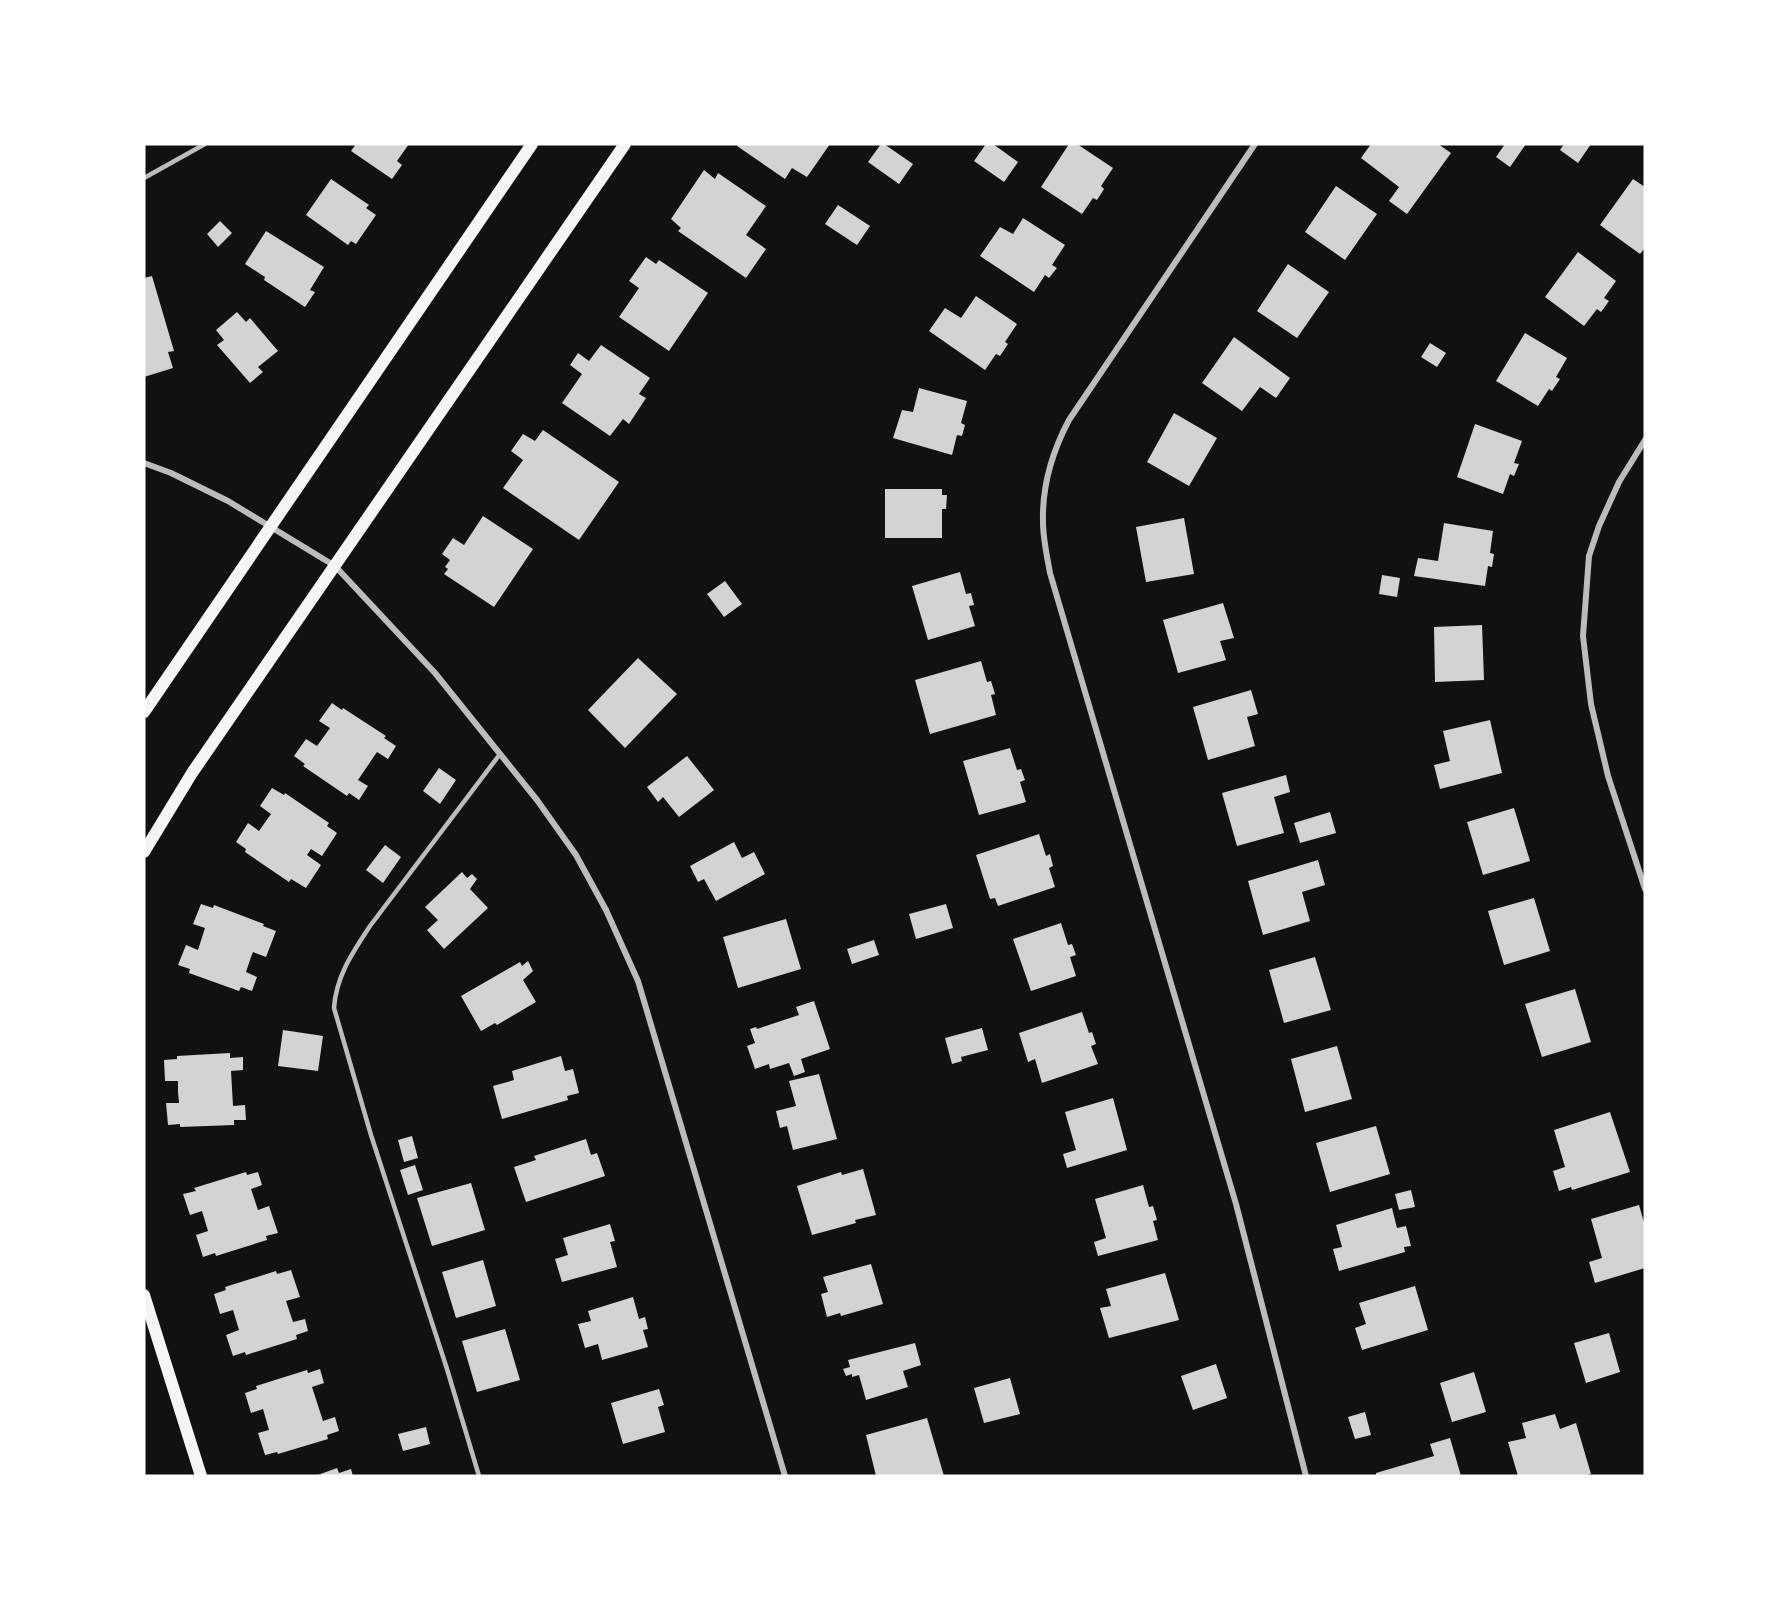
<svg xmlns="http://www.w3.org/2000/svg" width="1789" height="1620" viewBox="0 0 1789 1620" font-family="Literata,serif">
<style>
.building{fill:#d3d3d3}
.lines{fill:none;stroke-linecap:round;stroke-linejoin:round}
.service{stroke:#bcbcbc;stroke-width:4.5}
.minor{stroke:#bcbcbc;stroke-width:6}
.secondary{stroke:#f5f5f5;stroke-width:12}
</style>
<rect width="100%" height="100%" fill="#111"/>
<path class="building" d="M 356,144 L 409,144 L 397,161 L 402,165 L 392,179 L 351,151 Z
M 738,144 L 830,144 L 807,177 L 792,168 L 785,179 L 737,146 Z
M 881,144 L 884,144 L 913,164 L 899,184 L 868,162 Z
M 986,144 L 993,144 L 1018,162 L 1004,182 L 974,161 Z
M 1069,144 L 1077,144 L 1113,168 L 1101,186 L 1104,189 L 1097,200 L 1093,198 L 1082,214 L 1041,187 Z
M 1371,144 L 1438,144 L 1451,153 L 1407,214 L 1389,201 L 1399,187 L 1361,158 Z
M 1505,144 L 1526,144 L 1510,167 L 1496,157 Z
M 1564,144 L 1591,144 L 1578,163 L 1560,150 Z
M 704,170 L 715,179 L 718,173 L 766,206 L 746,235 L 766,249 L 746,278 L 678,231 L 681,228 L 671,219 Z
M 331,179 L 369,205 L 366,208 L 376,215 L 356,244 L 351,241 L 348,245 L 306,215 Z
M 1633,179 L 1645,187 L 1645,248 L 1640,254 L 1600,225 Z
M 1336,186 L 1377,214 L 1345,260 L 1305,232 Z
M 838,205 L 870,226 L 857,245 L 825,224 Z
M 1023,218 L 1065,245 L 1052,265 L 1057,268 L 1049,278 L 1045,275 L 1034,292 L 980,256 L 1000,227 L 1013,234 Z
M 220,221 L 232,233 L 218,247 L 207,234 Z
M 266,231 L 324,267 L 310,290 L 315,292 L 305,307 L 264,280 L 265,277 L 245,264 Z
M 1578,252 L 1616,281 L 1604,298 L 1609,301 L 1601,312 L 1597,309 L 1584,326 L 1545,297 Z
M 646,257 L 656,264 L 659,260 L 708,293 L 669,351 L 619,317 L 639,288 L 629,281 Z
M 1288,264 L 1329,292 L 1297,338 L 1257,311 Z
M 152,276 L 174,351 L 168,352 L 173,368 L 144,377 L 144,278 Z
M 976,296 L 1017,324 L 1005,342 L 1008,344 L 1000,356 L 996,354 L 985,370 L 929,331 L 945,308 L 961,318 Z
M 237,312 L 246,322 L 250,318 L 278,351 L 258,367 L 263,372 L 250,383 L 217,345 L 224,340 L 216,330 Z
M 1525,333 L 1567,358 L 1556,377 L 1560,379 L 1552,391 L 1549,389 L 1538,406 L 1496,381 Z
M 1234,337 L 1290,378 L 1276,398 L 1260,387 L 1242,411 L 1202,383 Z
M 1430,343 L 1446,353 L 1437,367 L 1421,357 Z
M 601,345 L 650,378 L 639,394 L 646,398 L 629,424 L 623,419 L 610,436 L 562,403 L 582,374 L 570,365 L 578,353 L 589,361 Z
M 919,388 L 967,401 L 961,423 L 965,425 L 962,436 L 957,435 L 952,455 L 893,438 L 902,410 L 913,412 Z
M 1174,413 L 1217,438 L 1189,486 L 1147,462 Z
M 1475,424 L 1522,441 L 1514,463 L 1519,464 L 1514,476 L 1510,474 L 1503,494 L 1457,477 Z
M 543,430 L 619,482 L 579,540 L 503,488 L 523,460 L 511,451 L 523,434 L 535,441 Z
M 885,489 L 942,489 L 942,495 L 947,495 L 946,509 L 942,509 L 942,538 L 885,538 Z
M 483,516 L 533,549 L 494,607 L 444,574 L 448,569 L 445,567 L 450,560 L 442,554 L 453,538 L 464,545 Z
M 1184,518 L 1194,574 L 1146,582 L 1136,527 Z
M 1444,523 L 1493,531 L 1490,553 L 1494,554 L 1492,567 L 1488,566 L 1485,586 L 1414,576 L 1418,558 L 1438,561 Z
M 960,572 L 966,594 L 971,593 L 974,605 L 969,606 L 975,626 L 928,640 L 912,586 Z
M 1382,575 L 1400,578 L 1397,597 L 1379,594 Z
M 725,581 L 742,604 L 724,617 L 707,594 Z
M 1223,603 L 1234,638 L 1220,641 L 1226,660 L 1178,673 L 1163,620 Z
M 1482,625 L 1484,680 L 1435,682 L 1434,627 Z
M 638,658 L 677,694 L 625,748 L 588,710 Z
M 981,661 L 987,682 L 991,681 L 995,694 L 991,695 L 996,715 L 930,734 L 915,680 Z
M 1251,690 L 1258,714 L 1247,717 L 1255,746 L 1208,760 L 1193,707 Z
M 332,703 L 342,710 L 343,708 L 386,736 L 384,738 L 396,746 L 388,759 L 377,752 L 358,780 L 368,786 L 359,800 L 349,793 L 347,796 L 303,766 L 305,764 L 294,756 L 306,739 L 317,746 L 325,735 L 330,728 L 319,721 Z
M 1490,720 L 1502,773 L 1440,789 L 1434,765 L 1450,761 L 1443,731 Z
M 1010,748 L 1017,770 L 1021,769 L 1025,780 L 1020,782 L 1026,802 L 979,815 L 963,761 Z
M 687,756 L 714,790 L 679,817 L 663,797 L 658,802 L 647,787 Z
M 439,768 L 456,780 L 440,804 L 423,791 Z
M 1286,775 L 1290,792 L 1274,797 L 1284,833 L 1237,846 L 1222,793 Z
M 272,788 L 284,795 L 285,793 L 329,823 L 327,826 L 337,833 L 322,856 L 311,849 L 307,855 L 321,865 L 306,888 L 291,879 L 289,882 L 245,852 L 246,849 L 236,842 L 248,823 L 259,831 L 266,821 L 271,814 L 260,806 Z
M 1514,808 L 1530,861 L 1483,875 L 1467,822 Z
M 1330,812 L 1336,833 L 1300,843 L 1294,823 Z
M 1039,834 L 1046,856 L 1050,854 L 1053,866 L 1049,868 L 1055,887 L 998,906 L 995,898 L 990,899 L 976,855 Z
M 734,842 L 742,858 L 754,852 L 765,874 L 716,901 L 704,879 L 698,882 L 690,866 Z
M 385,845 L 401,857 L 383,883 L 366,870 Z
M 1318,860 L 1325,885 L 1302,892 L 1310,921 L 1263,935 L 1248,881 Z
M 462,872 L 467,878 L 472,874 L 477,879 L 470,889 L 488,908 L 444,949 L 427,930 L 438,920 L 425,907 Z
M 1534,898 L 1550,951 L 1504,965 L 1488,911 Z
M 201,904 L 213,908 L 214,905 L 264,924 L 263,926 L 276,931 L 266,957 L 253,952 L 251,957 L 246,972 L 257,977 L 252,991 L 241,987 L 239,991 L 189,973 L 190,969 L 178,965 L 186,945 L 198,950 L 205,928 L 193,924 Z
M 946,904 L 953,928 L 916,939 L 909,914 Z
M 786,919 L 801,969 L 738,988 L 723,937 Z
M 1061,923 L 1068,945 L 1072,944 L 1076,955 L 1070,957 L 1076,976 L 1031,991 L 1013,939 Z
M 874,940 L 879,955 L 852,964 L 847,949 Z
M 1315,957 L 1331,1010 L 1284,1023 L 1269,970 Z
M 528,961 L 533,971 L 523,980 L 536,1002 L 497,1025 L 495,1023 L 481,1031 L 461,996 L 520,962 L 522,966 Z
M 1575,989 L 1591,1042 L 1542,1057 L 1525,1004 Z
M 814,1001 L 830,1049 L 801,1059 L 805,1072 L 794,1076 L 789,1063 L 770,1069 L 769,1064 L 755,1069 L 747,1046 L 755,1043 L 750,1029 L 756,1027 L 757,1029 L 799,1015 L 796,1007 Z
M 1082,1012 L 1089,1033 L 1092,1032 L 1096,1044 L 1091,1046 L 1098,1064 L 1042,1083 L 1035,1059 L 1028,1062 L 1019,1033 Z
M 982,1028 L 988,1050 L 961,1057 L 962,1061 L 952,1064 L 945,1038 Z
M 283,1030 L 323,1036 L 318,1071 L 278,1066 Z
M 1337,1046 L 1352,1099 L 1305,1112 L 1291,1059 Z
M 230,1053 L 230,1058 L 243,1057 L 243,1070 L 231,1071 L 233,1106 L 245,1105 L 246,1120 L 234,1120 L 234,1125 L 180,1127 L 180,1124 L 168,1125 L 166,1103 L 179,1103 L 178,1092 L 178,1081 L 165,1081 L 164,1060 L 177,1059 L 177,1056 Z
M 561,1056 L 565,1071 L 573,1069 L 579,1093 L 567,1096 L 568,1100 L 502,1119 L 493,1086 L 514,1080 L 512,1071 Z
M 819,1074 L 837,1139 L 793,1150 L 787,1126 L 780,1128 L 776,1111 L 796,1106 L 789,1081 Z
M 1113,1098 L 1127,1150 L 1067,1168 L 1063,1154 L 1076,1150 L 1065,1112 Z
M 1610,1112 L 1630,1172 L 1572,1190 L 1571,1187 L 1559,1191 L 1553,1171 L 1565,1167 L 1554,1130 Z
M 1376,1126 L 1390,1174 L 1330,1192 L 1316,1143 Z
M 412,1136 L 418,1158 L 404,1162 L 398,1140 Z
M 586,1139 L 591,1155 L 597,1153 L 605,1176 L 526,1202 L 514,1167 L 536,1160 L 534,1156 Z
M 415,1165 L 423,1190 L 408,1195 L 400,1170 Z
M 863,1169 L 876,1215 L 855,1220 L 856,1223 L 812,1235 L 797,1186 L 841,1172 L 842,1175 Z
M 246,1172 L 247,1175 L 258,1172 L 262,1185 L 251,1189 L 258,1210 L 269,1206 L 278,1233 L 266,1236 L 267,1240 L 216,1256 L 215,1253 L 203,1257 L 196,1235 L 208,1231 L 202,1211 L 190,1215 L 183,1194 L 196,1191 L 194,1188 Z
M 471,1183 L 485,1230 L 432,1246 L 417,1198 Z
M 1143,1185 L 1149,1207 L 1153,1206 L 1157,1220 L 1153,1221 L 1158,1240 L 1098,1256 L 1094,1242 L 1106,1238 L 1095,1199 Z
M 1411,1190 L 1415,1207 L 1399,1210 L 1395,1194 Z
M 1639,1205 L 1645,1226 L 1645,1268 L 1595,1283 L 1589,1262 L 1602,1258 L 1591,1219 Z
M 1392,1208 L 1397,1228 L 1406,1226 L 1411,1246 L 1404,1247 L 1405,1252 L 1339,1271 L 1333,1249 L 1342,1247 L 1336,1225 Z
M 610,1224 L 615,1241 L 610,1242 L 617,1267 L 562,1282 L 555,1259 L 568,1255 L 563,1238 Z
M 483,1260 L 496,1306 L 456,1318 L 442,1272 Z
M 871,1264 L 883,1304 L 841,1316 L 840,1313 L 827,1317 L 821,1294 L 828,1292 L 823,1277 Z
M 291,1270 L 300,1297 L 286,1301 L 293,1322 L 305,1319 L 308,1331 L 296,1335 L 297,1339 L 246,1355 L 245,1352 L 233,1356 L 226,1335 L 239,1330 L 233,1310 L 220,1314 L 214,1294 L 226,1290 L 225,1287 L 276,1271 L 277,1274 Z
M 1165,1273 L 1179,1320 L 1109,1338 L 1100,1308 L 1111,1306 L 1106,1289 Z
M 1415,1286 L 1428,1330 L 1362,1350 L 1355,1328 L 1366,1324 L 1359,1303 Z
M 633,1297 L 639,1319 L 645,1317 L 648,1329 L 643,1330 L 648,1347 L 602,1360 L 598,1344 L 585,1348 L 578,1324 L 591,1321 L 588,1311 Z
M 505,1329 L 520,1380 L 477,1392 L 462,1341 Z
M 1609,1333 L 1620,1372 L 1586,1383 L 1574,1343 Z
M 915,1343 L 921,1365 L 903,1371 L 908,1387 L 866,1400 L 859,1375 L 852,1377 L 852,1374 L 846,1376 L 843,1369 L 850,1367 L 848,1360 Z
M 1216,1364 L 1227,1398 L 1193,1410 L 1181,1376 Z
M 320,1369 L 324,1383 L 312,1387 L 323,1421 L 335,1417 L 339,1431 L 327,1435 L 328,1439 L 278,1454 L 277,1452 L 265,1455 L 258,1433 L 269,1430 L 263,1409 L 251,1413 L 245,1393 L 257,1389 L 256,1386 L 307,1370 L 308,1373 Z
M 1474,1372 L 1486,1412 L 1452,1422 L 1440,1383 Z
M 1010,1378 L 1020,1414 L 984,1423 L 974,1388 Z
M 659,1389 L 664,1405 L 658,1407 L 665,1432 L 623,1444 L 611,1403 Z
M 1365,1412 L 1371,1435 L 1355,1439 L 1348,1417 Z
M 1555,1414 L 1560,1429 L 1576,1423 L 1591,1474 L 1584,1476 L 1518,1476 L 1508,1442 L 1526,1438 L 1522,1423 Z
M 927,1418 L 944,1476 L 876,1476 L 866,1435 Z
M 426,1427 L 430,1444 L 403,1451 L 398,1434 Z
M 1450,1438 L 1461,1476 L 1376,1476 L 1376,1473 L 1434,1456 L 1430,1444 Z
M 337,1468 L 339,1473 L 351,1469 L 353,1476 L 315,1476 Z"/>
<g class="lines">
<path class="service" d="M 144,178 L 205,144
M 479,1476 L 447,1369 L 371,1135 L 334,1008 C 336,976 353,952 370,926 L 500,754"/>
<path class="minor" d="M 1255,144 L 1069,420 C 1052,452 1042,485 1043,522 C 1043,539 1047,556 1050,573 L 1236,1204 L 1306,1476
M 1645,440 L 1619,482 L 1599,526 L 1589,556 L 1583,636 L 1591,704 L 1608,776 L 1645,889
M 144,463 L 171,473 L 228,501 L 335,566 L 435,673 L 537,800 L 576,855 L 606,910 L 638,981 L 785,1476"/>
<path class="secondary" d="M 144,712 L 532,144
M 144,852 L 192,773 L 625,144
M 144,1295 L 201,1476"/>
</g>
<rect width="1789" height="1620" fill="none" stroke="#ffffff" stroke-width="291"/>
</svg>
